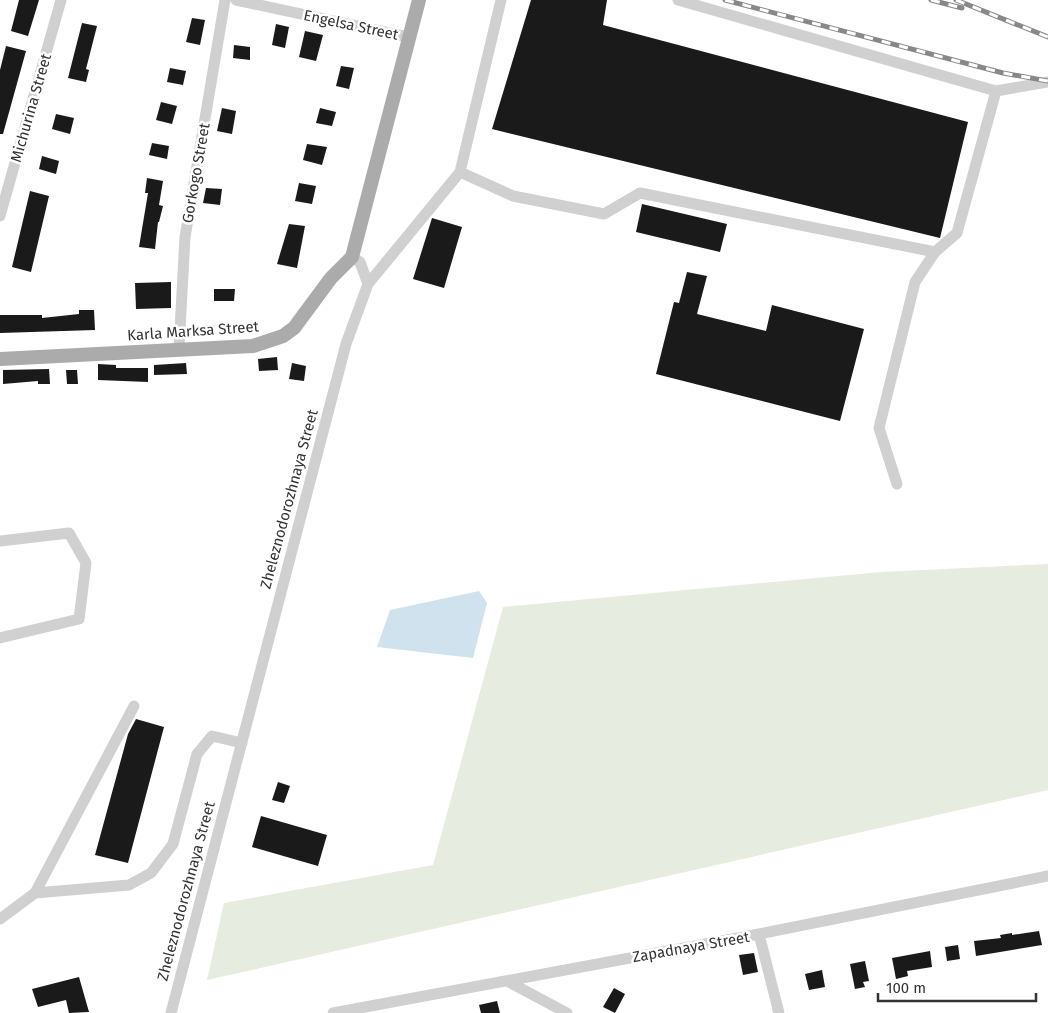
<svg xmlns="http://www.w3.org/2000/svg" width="1048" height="1013" viewBox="0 0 1048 1013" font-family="'Fira Sans',sans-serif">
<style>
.green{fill:#e6ecdf}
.water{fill:#cfe2ee}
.building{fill:#1a1a1a}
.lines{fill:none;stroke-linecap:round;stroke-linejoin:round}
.minor{stroke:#d0d0d0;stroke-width:11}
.major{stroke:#ababab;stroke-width:14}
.rail-casing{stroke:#888;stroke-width:5}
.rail{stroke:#fff;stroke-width:3;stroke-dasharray:9;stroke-linecap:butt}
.labels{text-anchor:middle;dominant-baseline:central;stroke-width:5;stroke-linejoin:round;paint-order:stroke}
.street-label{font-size:15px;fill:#333;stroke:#fff}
</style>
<rect width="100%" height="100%" fill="#fff"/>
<path class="green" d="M 1048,564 L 1048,790 L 207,980 L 224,903 L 433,865 L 503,607 L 881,572 Z"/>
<path class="water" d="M 479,591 L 487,603 L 473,658 L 377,647 L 390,610 Z"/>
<path class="building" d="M 19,0 L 39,0 L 28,36 L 11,31 Z
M 531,0 L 607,0 L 603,25 L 968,122 L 940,238 L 492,129 Z
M 192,18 L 205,20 L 200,45 L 186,42 Z
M 82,23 L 97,26 L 86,69 L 89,70 L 86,82 L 68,78 Z
M 276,24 L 289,27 L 285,48 L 272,45 Z
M 305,31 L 323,35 L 316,61 L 299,57 Z
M 234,45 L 250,47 L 250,60 L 233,58 Z
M 6,46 L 26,51 L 3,134 L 0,134 L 0,70 Z
M 341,66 L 354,68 L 349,89 L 336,86 Z
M 170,68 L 186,71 L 183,85 L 167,82 Z
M 161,102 L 177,106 L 172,124 L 156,120 Z
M 222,108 L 236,111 L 232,134 L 217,131 Z
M 320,108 L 336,112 L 332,126 L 316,123 Z
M 56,114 L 74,118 L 70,134 L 52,129 Z
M 152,143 L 169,146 L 167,159 L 149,155 Z
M 307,144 L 327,147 L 322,165 L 303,160 Z
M 42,156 L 59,161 L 56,174 L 39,169 Z
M 147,178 L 163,181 L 159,205 L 163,206 L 159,222 L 158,222 L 155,249 L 139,247 L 148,193 L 145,193 Z
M 299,183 L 316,186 L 312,204 L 295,201 Z
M 206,188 L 222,189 L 220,205 L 203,203 Z
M 30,191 L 49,196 L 31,272 L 12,267 Z
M 642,204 L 727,224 L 720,252 L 636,232 Z
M 432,218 L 462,227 L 444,288 L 413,279 Z
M 289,224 L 305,226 L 297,268 L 277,264 Z
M 687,272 L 707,276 L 697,314 L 766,331 L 772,305 L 864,329 L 840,421 L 656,374 L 674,302 L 679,303 Z
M 171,282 L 171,308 L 136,309 L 135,283 Z
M 214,289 L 235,289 L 234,301 L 214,301 Z
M 79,310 L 94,310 L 95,330 L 0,333 L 0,315 L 42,315 L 42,318 L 79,314 Z
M 277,357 L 278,370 L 259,371 L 258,359 Z
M 186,363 L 187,374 L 154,375 L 154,365 Z
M 292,363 L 306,366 L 304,381 L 289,379 Z
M 98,364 L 116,365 L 116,368 L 148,368 L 148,382 L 98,380 Z
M 49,369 L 50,384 L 38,384 L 38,381 L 3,384 L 3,370 Z
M 66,370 L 77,370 L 78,384 L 67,384 Z
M 136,719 L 164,727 L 128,863 L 95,855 L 128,734 Z
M 278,782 L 290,786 L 284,803 L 272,800 Z
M 261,816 L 327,835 L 318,866 L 252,847 Z
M 1039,931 L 1042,945 L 976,956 L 974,941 L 1001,938 L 1000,935 L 1012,933 L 1012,935 Z
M 958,945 L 960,959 L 947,961 L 945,947 Z
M 930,951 L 932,967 L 907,971 L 908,976 L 896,979 L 892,958 Z
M 754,953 L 758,972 L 743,975 L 739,955 Z
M 865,961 L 869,981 L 863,982 L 865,987 L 855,989 L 850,964 Z
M 822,970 L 825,987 L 809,990 L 805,974 Z
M 79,977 L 89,1012 L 69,1013 L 66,1000 L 38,1007 L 32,989 Z
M 614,988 L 625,994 L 615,1013 L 603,1007 Z
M 497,1001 L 500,1013 L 481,1013 L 479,1005 Z"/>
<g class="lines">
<path class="minor" d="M 236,0 L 408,37
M 678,0 L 996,91 L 1048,82
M 460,172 L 513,196 L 604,214 L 640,193 L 935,252 L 957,233 L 996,91
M 0,216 L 61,0
M 368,284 L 460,172 L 501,0
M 179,348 L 185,237 L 225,0
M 897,484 L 879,428 L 915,282 L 935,252
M 0,541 L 69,533 L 86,563 L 79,619 L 0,638
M 35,893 L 129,885 L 151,873 L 173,844 L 197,754 L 212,736 L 242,743
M 0,919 L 35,893 L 134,706
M 759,934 L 779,1013
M 507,981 L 567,1013
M 171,1013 L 346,344 L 368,284 L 360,262 L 352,257
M 333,1013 L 759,934 L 1048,876"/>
<path class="major" d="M 0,359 L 253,346 L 283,336 L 294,328 L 331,278 L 352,257 L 419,0"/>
<defs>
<path id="rail" d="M 725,0 L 1003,73 L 1048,81
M 931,0 L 962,8
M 956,0 L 1048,37"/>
</defs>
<use href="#rail" class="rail-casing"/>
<use href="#rail" class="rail"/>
</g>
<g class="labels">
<g class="street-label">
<text transform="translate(351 25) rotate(12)">Engelsa Street</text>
<text transform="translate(31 108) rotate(-74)">Michurina Street</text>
<text transform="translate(196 173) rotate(-80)">Gorkogo Street</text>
<text transform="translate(193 331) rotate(-4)">Karla Marksa Street</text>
<text transform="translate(289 499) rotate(-75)">Zheleznodorozhnaya Street</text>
<text transform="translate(186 891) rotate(-75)">Zheleznodorozhnaya Street</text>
<text transform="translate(691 947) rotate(-10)">Zapadnaya Street</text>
</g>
</g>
<path d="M878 993v8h158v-8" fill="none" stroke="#333333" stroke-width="2.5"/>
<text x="886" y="993" font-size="15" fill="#333333" stroke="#ffffff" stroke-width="4" paint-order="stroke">100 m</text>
</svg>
